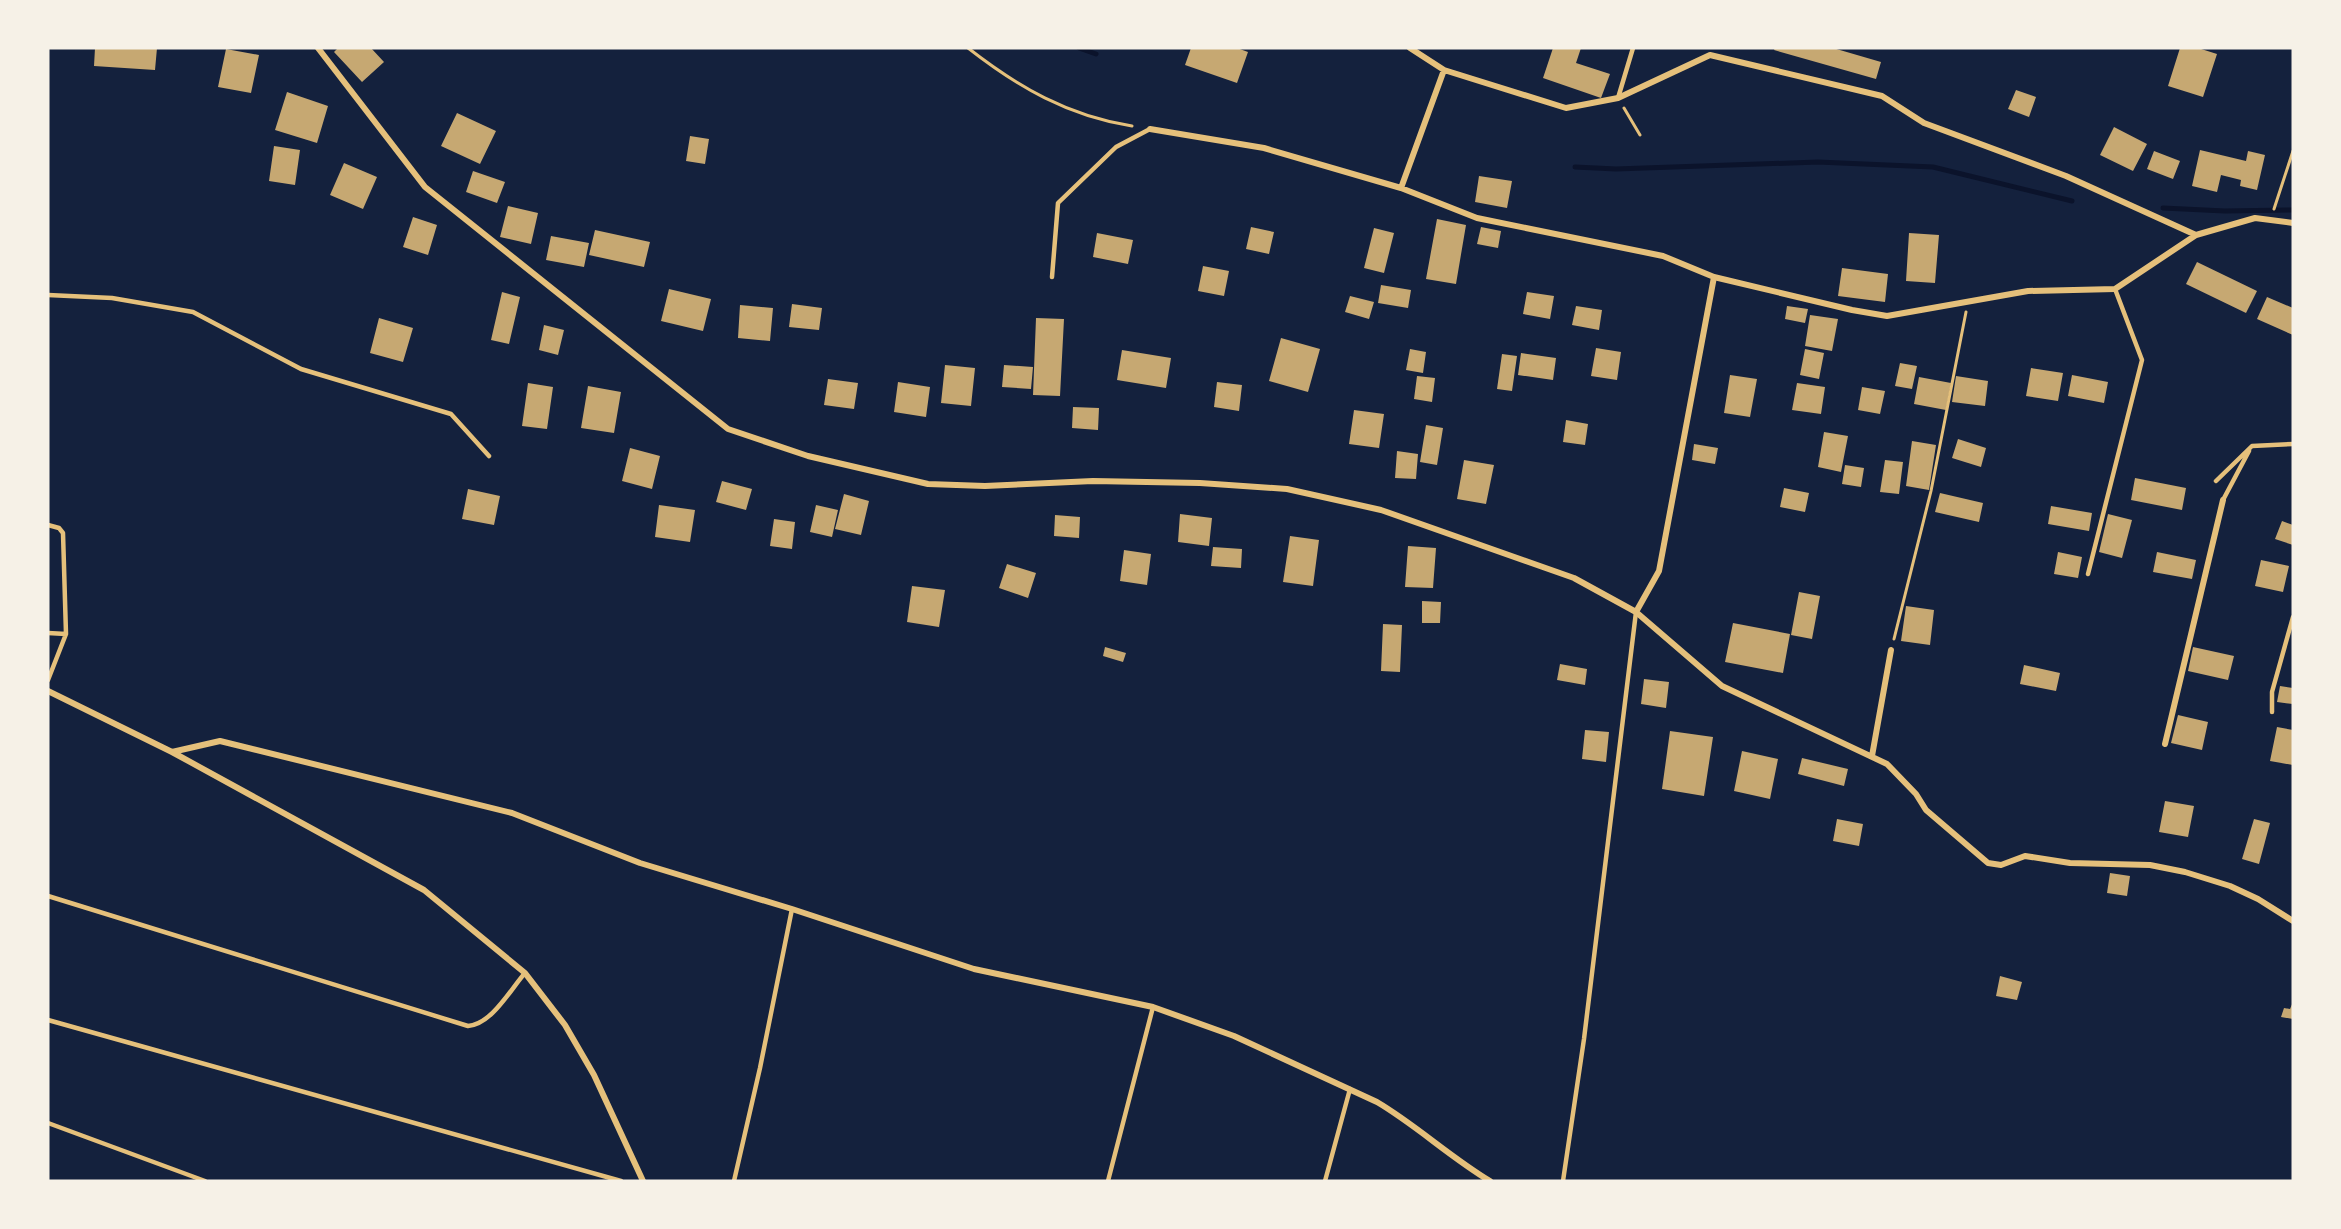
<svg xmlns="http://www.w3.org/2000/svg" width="2341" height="1229" viewBox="0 0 2341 1229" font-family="'DM Sans',sans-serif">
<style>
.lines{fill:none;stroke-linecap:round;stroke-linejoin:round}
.stream{stroke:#0b132b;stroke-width:5}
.building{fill:#c6a872}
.path{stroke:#e5c07b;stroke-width:3}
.service{stroke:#e5c07b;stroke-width:4.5}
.minor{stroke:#e5c07b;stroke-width:6}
</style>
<rect width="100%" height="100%" fill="#14213d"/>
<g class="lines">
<path class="stream" d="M 1079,48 L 1096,54
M 1575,167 L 1616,169 L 1818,162 L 1933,167 L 2072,201
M 2163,208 L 2225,211 L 2293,210"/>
</g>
<path class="building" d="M 95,48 L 157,48 L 155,70 L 94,66 Z
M 338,48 L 371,48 L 384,62 L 362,82 L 334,52 Z
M 1191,48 L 1237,48 L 1248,52 L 1237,83 L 1185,65 Z
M 1553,48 L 1581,48 L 1576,63 L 1610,74 L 1601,98 L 1543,78 Z
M 1775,48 L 1833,48 L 1881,62 L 1876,79 L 1774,50 Z
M 2180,48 L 2198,48 L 2217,54 L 2203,97 L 2168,86 Z
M 226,49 L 259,55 L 251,93 L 218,87 Z
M 2016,90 L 2036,97 L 2029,117 L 2008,109 Z
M 287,92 L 328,106 L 317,143 L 275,130 Z
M 457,113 L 496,131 L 480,164 L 441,146 Z
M 2114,127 L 2147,144 L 2133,171 L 2100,155 Z
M 690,136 L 709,139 L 705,164 L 686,161 Z
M 274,146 L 300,150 L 295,185 L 269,181 Z
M 2200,150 L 2246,161 L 2248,151 L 2265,155 L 2257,190 L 2240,186 L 2241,180 L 2221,175 L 2217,192 L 2192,186 Z
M 2154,151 L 2180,161 L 2173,179 L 2147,169 Z
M 344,163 L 377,177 L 363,209 L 330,195 Z
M 473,171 L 505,182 L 497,203 L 466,192 Z
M 1479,176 L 1512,181 L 1507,208 L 1475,202 Z
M 508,206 L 538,213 L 531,244 L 500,237 Z
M 413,217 L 437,225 L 428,255 L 403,247 Z
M 1437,219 L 1466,225 L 1456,284 L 1426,279 Z
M 1251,227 L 1274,232 L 1269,254 L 1246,249 Z
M 1481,227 L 1501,231 L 1498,248 L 1477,244 Z
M 1374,228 L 1394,233 L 1384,273 L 1364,268 Z
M 595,230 L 650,242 L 644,267 L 589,255 Z
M 1097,233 L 1133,240 L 1128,264 L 1093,257 Z
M 1909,233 L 1939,235 L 1935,283 L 1906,281 Z
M 551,236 L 589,243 L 584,267 L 546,260 Z
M 2197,262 L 2257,291 L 2246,313 L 2186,284 Z
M 1203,266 L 1229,271 L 1224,296 L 1198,291 Z
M 1842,268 L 1888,274 L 1885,302 L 1838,296 Z
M 1381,285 L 1411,290 L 1408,308 L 1378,303 Z
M 669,289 L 711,299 L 703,331 L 661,321 Z
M 502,292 L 520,297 L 509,344 L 491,340 Z
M 1527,292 L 1554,296 L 1550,319 L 1523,314 Z
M 1350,296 L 1374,302 L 1369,319 L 1345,312 Z
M 2267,297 L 2293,308 L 2293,335 L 2257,319 Z
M 792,304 L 822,308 L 819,330 L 789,327 Z
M 740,305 L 773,308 L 770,341 L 738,338 Z
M 1576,306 L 1602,310 L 1599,330 L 1572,325 Z
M 1787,306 L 1808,309 L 1805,323 L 1785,319 Z
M 1810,315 L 1838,319 L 1832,351 L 1805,346 Z
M 379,318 L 413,328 L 403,362 L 370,353 Z
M 1036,318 L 1064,319 L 1060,396 L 1033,395 Z
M 544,325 L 564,330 L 558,355 L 539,350 Z
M 1281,338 L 1320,349 L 1308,392 L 1269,381 Z
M 1596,348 L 1621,352 L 1617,380 L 1591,376 Z
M 1410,349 L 1426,352 L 1423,373 L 1406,370 Z
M 1805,349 L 1824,353 L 1819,379 L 1800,375 Z
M 1122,350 L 1171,358 L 1166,388 L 1117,380 Z
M 1521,353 L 1556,358 L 1553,380 L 1518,375 Z
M 1502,354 L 1517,356 L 1512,391 L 1497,389 Z
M 1900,363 L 1917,366 L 1912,389 L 1895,386 Z
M 945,365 L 975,368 L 971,406 L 941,403 Z
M 1004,365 L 1033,367 L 1031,389 L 1002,387 Z
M 2031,368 L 2063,373 L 2058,401 L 2026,396 Z
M 1730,375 L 1757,379 L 1750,417 L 1724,413 Z
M 2072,375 L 2108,382 L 2104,403 L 2068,396 Z
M 1417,376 L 1435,378 L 1432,402 L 1414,399 Z
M 1956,376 L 1988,381 L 1985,406 L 1952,402 Z
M 1919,377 L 1951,383 L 1946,410 L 1914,404 Z
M 828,379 L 858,383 L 854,409 L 824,405 Z
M 898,382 L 930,387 L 926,417 L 894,412 Z
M 1217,382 L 1242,385 L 1239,411 L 1214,407 Z
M 528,383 L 553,387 L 547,429 L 522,426 Z
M 1797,383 L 1825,387 L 1821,414 L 1792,410 Z
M 588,386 L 621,392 L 614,433 L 581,428 Z
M 1862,387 L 1885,391 L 1880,414 L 1858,410 Z
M 1073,407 L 1099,408 L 1098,430 L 1072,428 Z
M 1354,410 L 1384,414 L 1379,448 L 1349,444 Z
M 1566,420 L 1588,424 L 1585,445 L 1563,442 Z
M 1426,425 L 1443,428 L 1437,465 L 1420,462 Z
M 1824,432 L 1848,436 L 1841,472 L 1818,467 Z
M 1958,439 L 1986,448 L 1981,467 L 1952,458 Z
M 1912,441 L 1936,445 L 1929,490 L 1906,486 Z
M 1694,444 L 1718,448 L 1715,464 L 1692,460 Z
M 630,448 L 660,456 L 652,489 L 622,481 Z
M 1397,451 L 1418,454 L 1416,479 L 1395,478 Z
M 1464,460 L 1494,465 L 1486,504 L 1457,499 Z
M 1885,460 L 1903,462 L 1899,494 L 1880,492 Z
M 1845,465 L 1864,468 L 1861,487 L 1842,484 Z
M 2135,478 L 2186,488 L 2182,510 L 2131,500 Z
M 722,481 L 752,489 L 746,510 L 716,502 Z
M 1784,488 L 1809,493 L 1805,512 L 1780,507 Z
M 468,489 L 500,496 L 494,525 L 462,519 Z
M 1940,493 L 1983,503 L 1979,522 L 1935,512 Z
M 844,494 L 869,501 L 861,535 L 835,529 Z
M 659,505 L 695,510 L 690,542 L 655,537 Z
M 816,505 L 838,510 L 832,537 L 810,532 Z
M 2051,506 L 2092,513 L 2089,531 L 2048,524 Z
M 1180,514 L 1212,518 L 1209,546 L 1178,542 Z
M 2108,514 L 2132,520 L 2122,558 L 2099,552 Z
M 1055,515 L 1080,517 L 1079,538 L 1054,536 Z
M 774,519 L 795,522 L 792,549 L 770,546 Z
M 2282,521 L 2293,525 L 2293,545 L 2275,539 Z
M 1290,536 L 1319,540 L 1313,586 L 1283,582 Z
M 1408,546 L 1436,548 L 1433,588 L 1405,587 Z
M 1213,547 L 1242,549 L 1241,568 L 1211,566 Z
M 1124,550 L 1151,554 L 1147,585 L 1120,581 Z
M 2058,552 L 2082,557 L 2078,578 L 2054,574 Z
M 2157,552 L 2196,560 L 2192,579 L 2153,572 Z
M 2261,560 L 2289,566 L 2283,592 L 2255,586 Z
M 1007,564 L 1036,573 L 1028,598 L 999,588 Z
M 912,586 L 945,590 L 939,627 L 907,622 Z
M 1799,592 L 1820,596 L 1812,639 L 1791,635 Z
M 1422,601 L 1441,602 L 1440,623 L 1422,623 Z
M 1906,606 L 1934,610 L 1930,645 L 1901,641 Z
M 1733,623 L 1790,634 L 1783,673 L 1725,662 Z
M 1383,624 L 1402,625 L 1400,672 L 1381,671 Z
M 1105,647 L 1126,653 L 1123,662 L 1103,656 Z
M 2193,647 L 2234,656 L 2228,680 L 2188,671 Z
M 1560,664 L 1587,669 L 1585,685 L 1557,680 Z
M 2024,665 L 2060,673 L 2056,691 L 2020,684 Z
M 1644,679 L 1669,682 L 1666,708 L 1641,704 Z
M 2280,686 L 2293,688 L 2293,704 L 2277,702 Z
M 2178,715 L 2208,722 L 2202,750 L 2171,743 Z
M 2277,727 L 2293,730 L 2293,765 L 2270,761 Z
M 1585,730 L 1609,732 L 1606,762 L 1582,759 Z
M 1670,731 L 1713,737 L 1704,796 L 1662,789 Z
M 1742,751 L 1778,759 L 1770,799 L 1734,791 Z
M 1802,758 L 1848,769 L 1844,786 L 1798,774 Z
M 2165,801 L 2194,806 L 2188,837 L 2159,832 Z
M 1837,819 L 1863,824 L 1859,846 L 1833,841 Z
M 2254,819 L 2270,823 L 2259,864 L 2242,859 Z
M 2110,873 L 2130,876 L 2127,896 L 2107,893 Z
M 2000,976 L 2022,982 L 2017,1000 L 1996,996 Z
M 2293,1002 L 2293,1019 L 2281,1017 L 2284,1008 L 2290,1009 Z"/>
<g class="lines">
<path class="path" d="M 968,48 C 1018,87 1068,116 1132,126
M 1624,108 L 1640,135
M 2274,209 L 2293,151
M 1894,639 L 1931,491 L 1966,312"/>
<path class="service" d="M 1618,98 L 1633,48
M 1052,277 L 1058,203 L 1116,147 L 1150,129
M 48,295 L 112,298 L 193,312 L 301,369 L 451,414 L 489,456
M 2216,481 L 2252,446 L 2293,444
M 2223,500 L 2249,451
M 48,525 L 59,528 L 63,533 L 66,634 L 48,680
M 2088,574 L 2142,360 L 2115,289
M 48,633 L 66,634
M 2272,712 L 2272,692 L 2293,617
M 48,896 L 468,1026 C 492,1024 510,990 525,973
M 48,1020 L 621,1181
M 48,1123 L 205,1181
M 734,1181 L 760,1068 L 792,909
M 1108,1181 L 1153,1007
M 1325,1181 L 1350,1089
M 1563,1181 L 1584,1039 L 1636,612"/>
<path class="minor" d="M 318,48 L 425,187 L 728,429 L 808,456 L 928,484 L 985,486 L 1093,481 L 1200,483 L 1287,489 L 1381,510 L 1574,578 L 1636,612 L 1722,686 L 1887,764 L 1916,794 L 1926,810 L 1988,863 L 2001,865 L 2025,856 L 2070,863 L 2150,865 L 2185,872 L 2230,886 L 2258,899 L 2293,921
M 1410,48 L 1444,70 L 1566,108 L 1618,98 L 1710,55 L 1882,96 L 1924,123 L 2066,176 L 2196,235 L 2255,218 L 2293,223
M 1150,129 L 1264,148 L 1401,188 L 1477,218 L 1663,256 L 1714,277 L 1852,310 L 1887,316 L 2028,291 L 2115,289 L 2196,235
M 1401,188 L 1444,70
M 1636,612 L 1659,571 L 1714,277
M 48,691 L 172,752 L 424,890 L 525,973 L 565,1025 L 594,1075 L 643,1181
M 2165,744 L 2223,500
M 172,752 L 220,741 L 512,813 L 640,863 L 792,909 L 974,969 L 1153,1007 L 1234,1036 L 1377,1102 C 1416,1125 1450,1157 1490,1181
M 1872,756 L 1891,650"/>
</g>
<rect width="2341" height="1229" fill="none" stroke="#f6f1e7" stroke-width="99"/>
</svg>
